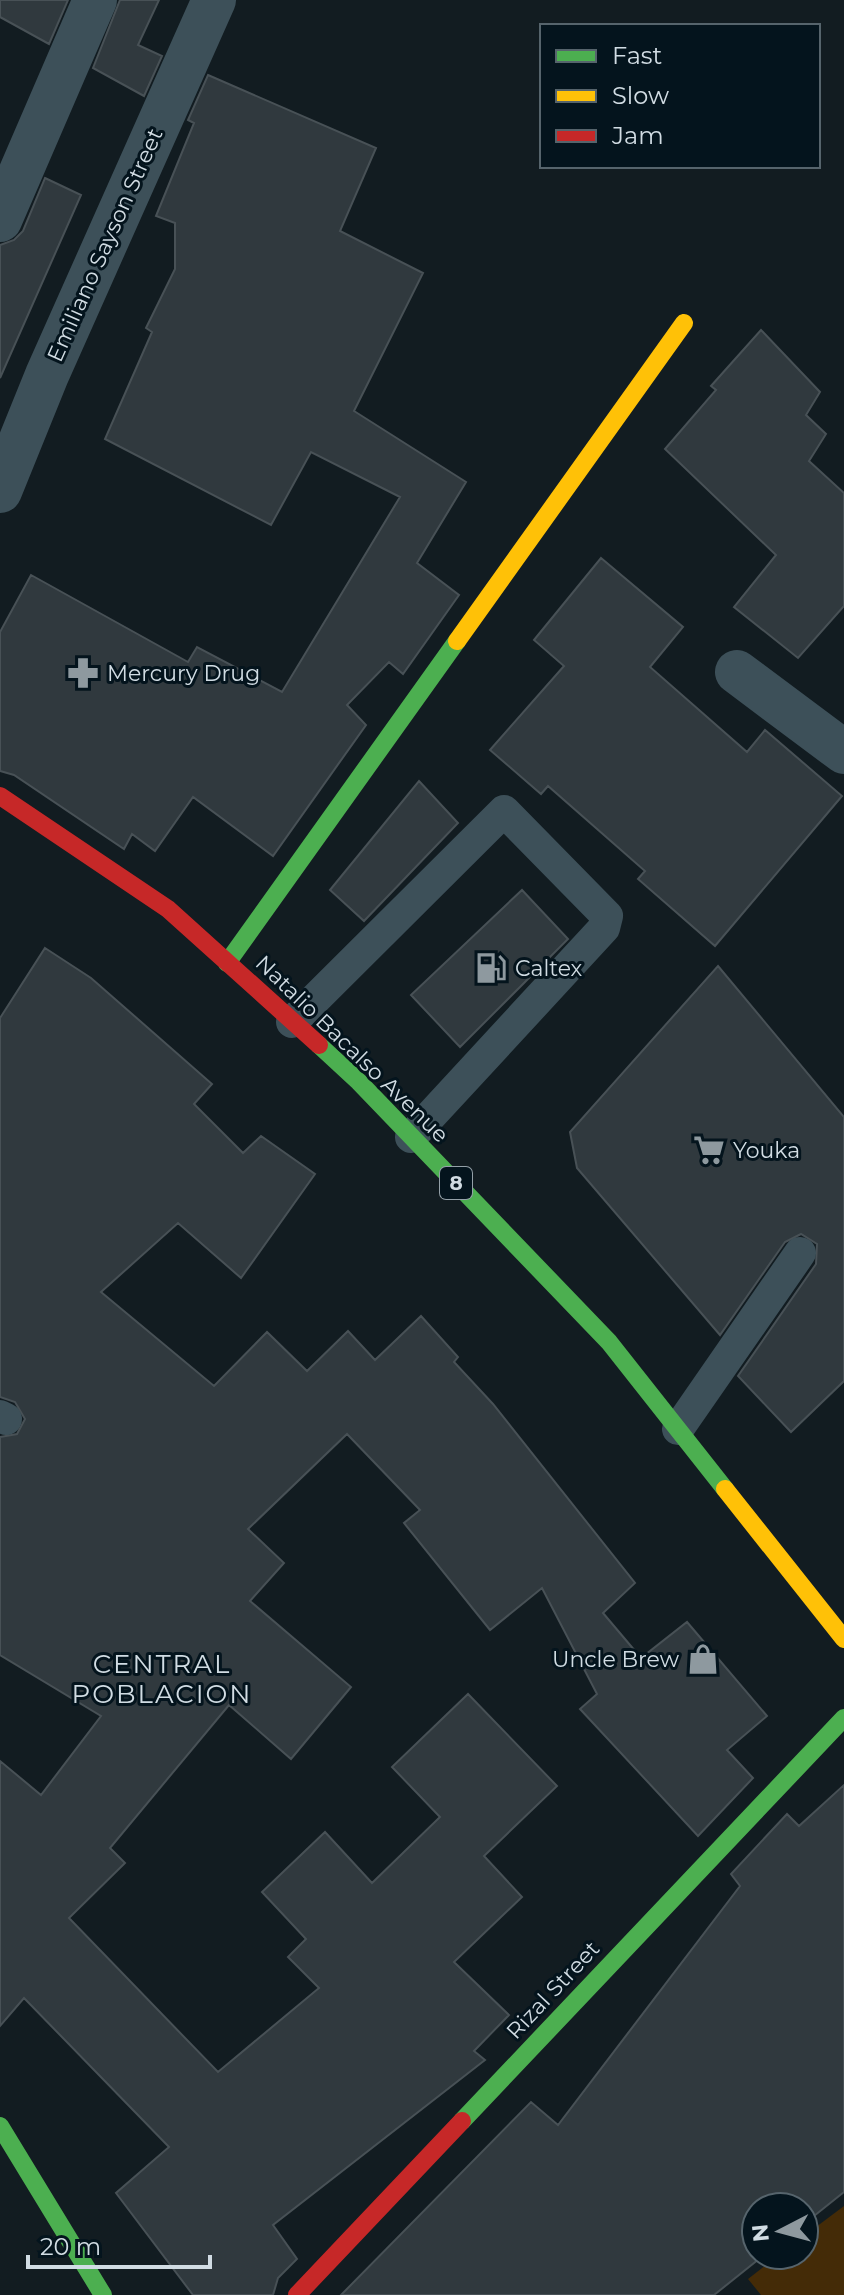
<svg xmlns="http://www.w3.org/2000/svg" width="844" height="2295" viewBox="0 0 844 2295" font-family="Montserrat,sans-serif">
<style>
.garden{fill:#442b07}
.building{fill:#30393e;stroke:#485156;stroke-width:2}
.lines{fill:none;stroke-linecap:round;stroke-linejoin:round}
.lane{stroke:#3d5059;stroke-width:32}
.street{stroke:#3d5059;stroke-width:44}
.fast{stroke:#4caf50;stroke-width:18}
.slow{stroke:#ffc107;stroke-width:18}
.jam{stroke:#c62828;stroke-width:18}
.labels{text-anchor:middle;dominant-baseline:central;stroke-width:6;stroke-linejoin:round;paint-order:stroke}
.shield{fill:#04141d;stroke:#94a0a8;stroke-width:2}
.shield-label{font-size:20px;font-weight:bold;fill:#d1dce3}
.street-label{font-size:22px;fill:#d1dce3;stroke:#04141d}
.poi-label{font-size:22px;fill:#d1dce3;stroke:#04141d;text-anchor:start}
.quarter-label{font-size:26px;letter-spacing:2px;fill:#d1dce3;stroke:#04141d}
</style>
<rect width="100%" height="100%" fill="#121c21"/>
<path class="garden" d="M 844,2206 L 844,2295 L 761,2295 L 748,2279 L 779,2255 L 804,2255 L 804,2236 Z"/>
<path class="building" d="M 0,0 L 68,0 L 49,44 L 0,17 Z
M 120,0 L 159,0 L 138,45 L 162,56 L 144,96 L 93,68 Z
M 208,75 L 376,148 L 340,231 L 423,273 L 354,411 L 466,482 L 417,563 L 459,595 L 403,674 L 389,662 L 347,705 L 366,725 L 273,856 L 193,797 L 155,851 L 132,834 L 124,849 L 14,775 L 0,771 L 0,632 L 31,575 L 188,662 L 197,647 L 282,692 L 400,497 L 311,452 L 271,525 L 105,439 L 152,332 L 146,328 L 175,269 L 175,223 L 156,216 L 194,123 L 188,120 Z
M 45,178 L 81,195 L 0,378 L 0,245 L 14,240 L 23,231 Z
M 761,330 L 820,392 L 806,415 L 826,434 L 809,461 L 844,493 L 844,606 L 798,658 L 734,607 L 776,555 L 665,449 L 716,390 L 711,386 Z
M 601,558 L 683,627 L 650,667 L 747,752 L 765,730 L 842,796 L 715,946 L 638,879 L 645,871 L 548,786 L 541,794 L 490,750 L 564,666 L 534,640 Z
M 419,781 L 458,823 L 364,921 L 330,890 Z
M 522,890 L 568,939 L 460,1047 L 411,995 Z
M 45,948 L 91,978 L 212,1084 L 194,1104 L 243,1153 L 261,1136 L 315,1174 L 241,1278 L 178,1223 L 101,1292 L 214,1386 L 267,1332 L 307,1371 L 348,1331 L 375,1360 L 421,1316 L 458,1357 L 454,1362 L 493,1404 L 635,1583 L 603,1613 L 641,1658 L 687,1622 L 767,1716 L 727,1750 L 753,1778 L 698,1836 L 580,1709 L 597,1694 L 542,1588 L 490,1630 L 404,1523 L 420,1510 L 347,1434 L 248,1529 L 284,1563 L 250,1601 L 351,1687 L 291,1759 L 229,1705 L 110,1848 L 125,1863 L 69,1918 L 218,2072 L 319,1988 L 288,1957 L 306,1939 L 262,1892 L 325,1832 L 372,1883 L 440,1817 L 392,1767 L 468,1694 L 557,1786 L 484,1856 L 522,1897 L 454,1962 L 509,2015 L 474,2051 L 485,2060 L 273,2225 L 297,2259 L 278,2278 L 273,2295 L 193,2295 L 116,2193 L 169,2147 L 24,1998 L 0,2026 L 0,1761 L 41,1795 L 101,1716 L 0,1655 L 0,1437 L 17,1434 L 25,1419 L 15,1402 L 0,1397 L 0,1018 Z
M 718,966 L 844,1117 L 844,1381 L 791,1432 L 738,1376 L 816,1264 L 817,1244 L 801,1234 L 785,1242 L 720,1335 L 577,1168 L 570,1132 Z
M 844,1785 L 844,2192 L 804,2224 L 804,2207 L 756,2207 L 756,2255 L 764,2255 L 714,2295 L 341,2295 L 531,2102 L 558,2125 L 740,1886 L 731,1874 L 787,1814 L 799,1826 Z"/>
<g class="lines">
<path class="lane" d="M 292,1022 L 504,811 L 607,916 L 604,928 L 411,1137
M 0,1416 L 6,1419
M 678,1429 L 800,1253"/>
<path class="street" d="M 0,220 L 95,0
M 0,491 L 47,375 L 214,0
M 737,672 L 844,752"/>
<path class="fast" d="M 227,963 L 457,641
M 319,1045 L 359,1082 L 609,1342 L 725,1489
M 462,2121 L 844,1718
M 0,2126 L 103,2295"/>
<path class="slow" d="M 457,641 L 684,323
M 725,1489 L 844,1639"/>
<path class="jam" d="M 0,796 L 168,909 L 319,1045
M 297,2295 L 462,2121"/>
</g>
<defs>
<symbol id="pharmacy-bare" viewBox="-9 -9 18 18"><path d="M-2-6h4v4h4v4h-4v4h-4v-4h-4v-4h4Z" fill="#8e999f" stroke="#04141d" stroke-width="2.5" paint-order="stroke"/></symbol>
<symbol id="fuel-bare" viewBox="-9 -9 18 18"><path d="M-5.5-6h7V0h2V4h1.3V-2.5L3-4.5l.8-.8L6-3V5H2.5V1h-1V6h-7ZM-4.2-4.7v3.2H.2V-4.7Z" fill="#8e999f" stroke="#04141d" stroke-width="2.5" paint-order="stroke"/></symbol>
<symbol id="supermarket-bare" viewBox="-9 -9 18 18"><path d="M-6-5.5h2.5l.6 2H6L4.5 2H-2.5L-4.4-4H-6ZM-1.5 3.2a1.3 1.3 0 1 0 .1 0ZM3 3.2a1.3 1.3 0 1 0 .1 0Z" fill="#8e999f" stroke="#04141d" stroke-width="2.5" paint-order="stroke"/></symbol>
<symbol id="shop-bare" viewBox="-9 -9 18 18"><path d="M-5-2.5h2.3a2.7 3.5 0 0 1 5.4 0H5L5.5 6h-11ZM-1.5-2.5h3a1.5 2.3 0 0 0-3 0Z" fill="#8e999f" stroke="#04141d" stroke-width="2.5" paint-order="stroke"/></symbol>
</defs>
<g fill-rule="evenodd">
<use href="#pharmacy-bare" x="61" y="651" width="44" height="44"/>
<use href="#fuel-bare" x="469" y="946" width="44" height="44"/>
<use href="#supermarket-bare" x="687" y="1128" width="44" height="44"/>
<use href="#shop-bare" x="681" y="1637" width="44" height="44"/>
</g>
<g class="labels">
<rect class="shield" x="440" y="1167" width="32" height="32" rx="6"/>
<g class="shield-label">
<text x="456" y="1183">8</text>
</g>
<g class="street-label">
<text transform="translate(105 245) rotate(-66)">Emiliano Sayson Street</text>
<text transform="translate(352 1049) rotate(44)">Natalio Bacalso Avenue</text>
<text transform="translate(553 1990) rotate(-47)">Rizal Street</text>
</g>
<g class="poi-label">
<text x="107" y="673">Mercury Drug</text>
<text x="515" y="968">Caltex</text>
<text x="733" y="1150">Youka</text>
<text x="679" y="1659" text-anchor="end">Uncle Brew</text>
</g>
<g class="quarter-label">
<text x="162" y="1664">CENTRAL<tspan x="162" dy="30">POBLACION</tspan></text>
</g>
</g>
<rect x="540" y="24" width="280" height="144" fill="#04141d" stroke="#56646c" stroke-width="2"/>
<rect x="556" y="50" width="40" height="12" fill="#4caf50" stroke="#56646c" stroke-width="2"/>
<text x="612" y="64" font-size="24" fill="#d1dce3">Fast</text>
<rect x="556" y="90" width="40" height="12" fill="#ffc107" stroke="#56646c" stroke-width="2"/>
<text x="612" y="104" font-size="24" fill="#d1dce3">Slow</text>
<rect x="556" y="130" width="40" height="12" fill="#c62828" stroke="#56646c" stroke-width="2"/>
<text x="612" y="144" font-size="24" fill="#d1dce3">Jam</text>
<g transform="translate(780 2231) rotate(264)"><circle r="38" fill="#04141d" stroke="#56646c" stroke-width="2"/>
<path d="M0-6L14 30L0 20L-14 30Z" fill="#8e999f"/>
<text y="-12" font-size="22" font-weight="bold" text-anchor="middle" fill="#d1dce3">N</text>
</g>
<path d="M28 2255v12h182v-12" fill="none" stroke="#d1dce3" stroke-width="4"/>
<text x="40" y="2255" font-size="24" fill="#d1dce3" stroke="#04141d" stroke-width="6" paint-order="stroke">20 m</text>
</svg>
